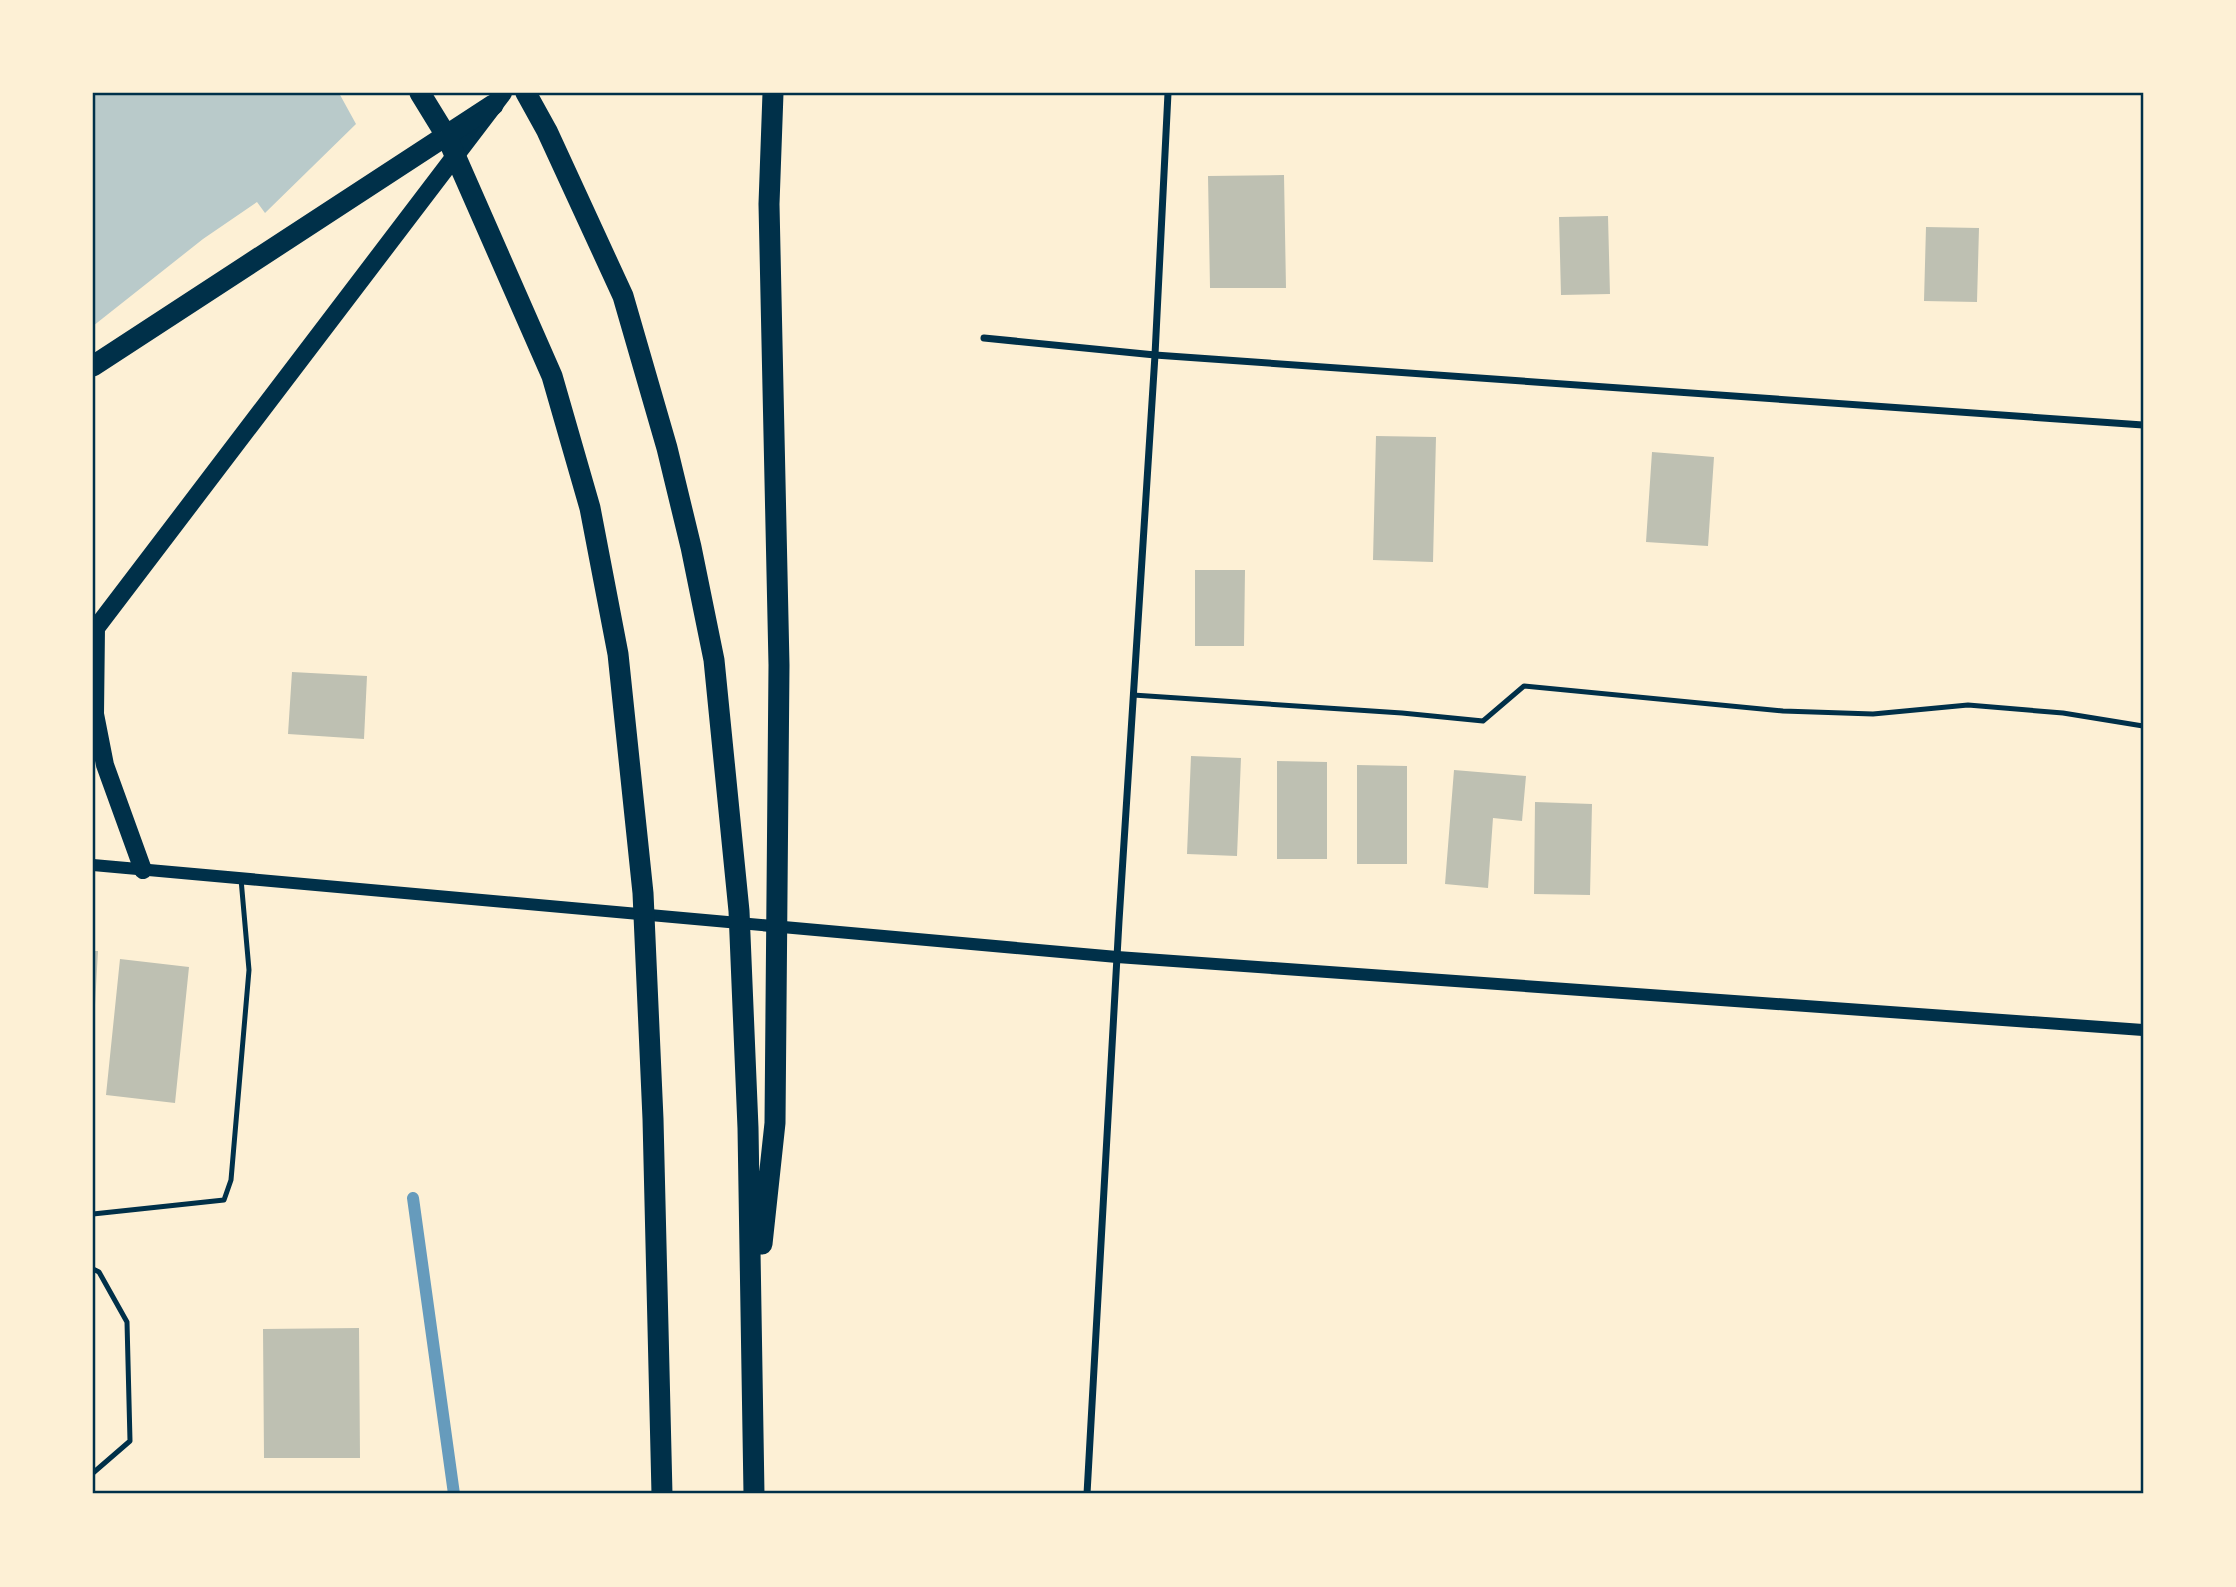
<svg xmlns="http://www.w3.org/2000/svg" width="2236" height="1587" viewBox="0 0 2236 1587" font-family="'PT Sans',sans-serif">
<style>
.green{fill:#b9caca}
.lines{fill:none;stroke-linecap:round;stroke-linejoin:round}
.stream{stroke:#669bbc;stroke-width:12}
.building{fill:#bec0b2}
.service{stroke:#003049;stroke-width:5}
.minor{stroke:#003049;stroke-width:7}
.tertiary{stroke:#003049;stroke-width:12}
.primary{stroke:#003049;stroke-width:18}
.motorway{stroke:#003049;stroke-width:21}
.neatline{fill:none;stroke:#003049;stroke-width:2.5}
</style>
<rect width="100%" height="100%" fill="#fdf0d5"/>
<path class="green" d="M 93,93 L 339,93 L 356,124 L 265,213 L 257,202 L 203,239 L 93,326 Z"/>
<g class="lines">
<path class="stream" d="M 413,1198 L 454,1494"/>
</g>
<path class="building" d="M 1284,175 L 1286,288 L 1210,288 L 1208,176 Z
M 1608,216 L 1610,294 L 1561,295 L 1559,217 Z
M 1926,227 L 1979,228 L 1977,302 L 1924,301 Z
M 1376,436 L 1436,437 L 1433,562 L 1373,560 Z
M 1652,452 L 1714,457 L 1708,546 L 1646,542 Z
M 1195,570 L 1245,570 L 1244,646 L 1195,646 Z
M 292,672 L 367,676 L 364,739 L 288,734 Z
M 1191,756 L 1241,758 L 1237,856 L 1187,854 Z
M 1277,761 L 1327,762 L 1327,859 L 1277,859 Z
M 1357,765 L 1407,766 L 1407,864 L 1357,864 Z
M 1454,770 L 1526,776 L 1522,821 L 1493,818 L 1488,888 L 1445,884 Z
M 1535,802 L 1592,804 L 1590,895 L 1534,894 Z
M 93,951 L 98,951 L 95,1005 L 93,1005 Z
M 120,959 L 189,967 L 175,1103 L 106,1095 Z
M 359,1328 L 360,1458 L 264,1458 L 263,1329 Z"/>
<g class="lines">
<path class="service" d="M 1133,695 L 1402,713 L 1483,721 L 1524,686 L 1783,711 L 1873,714 L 1968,705 L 2063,713 L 2143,726
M 93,1214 L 224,1200 L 231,1180 L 249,970 L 241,879
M 93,1269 L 99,1272 L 127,1322 L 130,1441 L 93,1473"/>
<path class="minor" d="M 984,338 L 1155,355 L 2143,425
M 1087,1494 L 1119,921 L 1155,355 L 1168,93"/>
<path class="tertiary" d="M 93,865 L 1117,957 L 2143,1030"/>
<path class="primary" d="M 96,628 L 95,714 L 105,765 L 143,870
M 93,632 L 503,93"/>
<path class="motorway" d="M 420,93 L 447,137 L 552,376 L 590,508 L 618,654 L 643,893 L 653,1119 L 662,1494
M 526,93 L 547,131 L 623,296 L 667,448 L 691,547 L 714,660 L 739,911 L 748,1128 L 754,1494
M 93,366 L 493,105
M 762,1244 L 775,1123 L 779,665 L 769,204 L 773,93"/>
</g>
<rect width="2236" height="1587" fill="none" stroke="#fdf0d5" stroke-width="189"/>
<rect x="94" y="94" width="2048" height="1398" class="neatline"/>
</svg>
